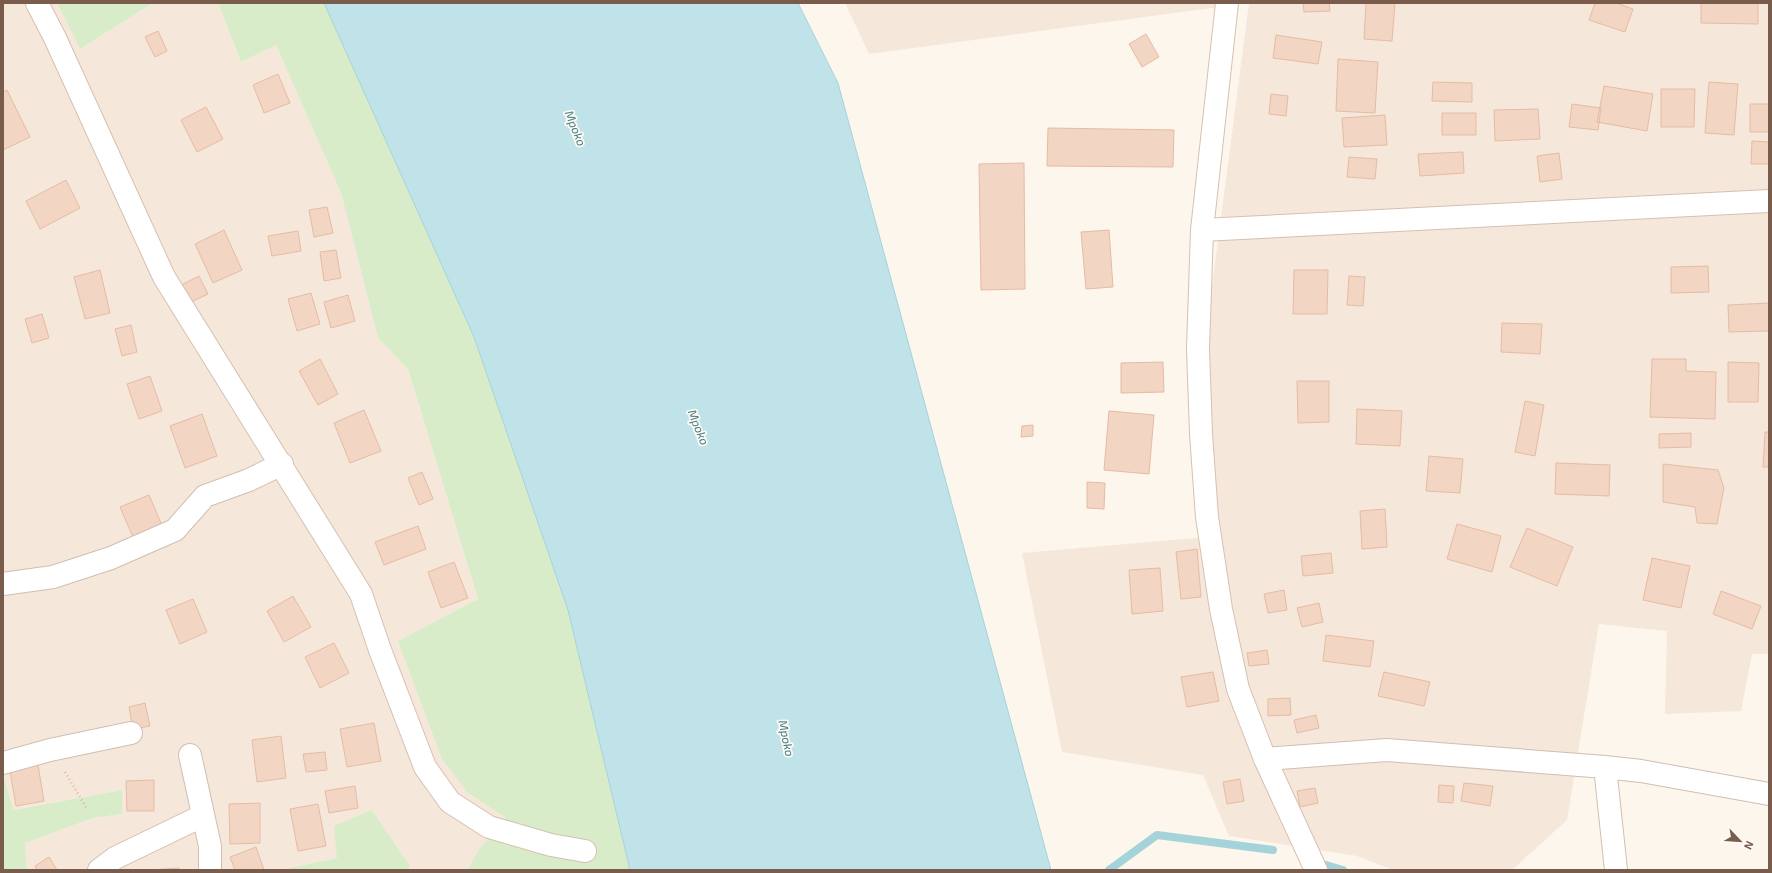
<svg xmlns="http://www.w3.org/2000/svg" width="1772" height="873" viewBox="0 0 1772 873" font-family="'Exo 2',sans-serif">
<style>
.residential{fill:#f5e8da}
.green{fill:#d8ecc9}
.water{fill:#bfe3e8;stroke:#a5d3da}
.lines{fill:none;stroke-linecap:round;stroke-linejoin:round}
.stream{stroke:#a5d3da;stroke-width:8}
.building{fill:#f3d5c3;stroke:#e6bba3}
.street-casing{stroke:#d1beb0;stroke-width:24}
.secondary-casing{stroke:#d6c0b0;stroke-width:24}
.path{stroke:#d9b8a5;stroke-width:2.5;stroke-dasharray:1 3;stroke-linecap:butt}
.street{stroke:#fff;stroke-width:22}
.secondary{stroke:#fff;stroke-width:22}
.labels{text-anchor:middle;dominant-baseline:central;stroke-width:3.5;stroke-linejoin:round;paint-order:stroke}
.water-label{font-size:12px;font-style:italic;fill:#437c86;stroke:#fffaf3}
</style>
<rect width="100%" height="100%" fill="#fdf6ec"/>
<path class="residential" d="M 3,3 L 57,3 L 80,49 L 153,3 L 218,3 L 241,62 L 276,45 L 341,193 L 378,338 L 408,369 L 478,599 L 398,641 L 468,793 L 506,818 L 479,849 L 468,870 L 408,870 L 410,866 L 372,810 L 337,858 L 289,868 L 289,870 L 27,870 L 25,843 L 93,818 L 122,814 L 122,790 L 12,810 L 5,781 L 3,782 Z
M 845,3 L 1769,3 L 1769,654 L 1752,654 L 1741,711 L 1665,714 L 1667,631 L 1599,624 L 1567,820 L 1512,870 L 1393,870 L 1357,856 L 1229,836 L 1203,775 L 1062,752 L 1022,553 L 1219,536 L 1202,363 L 1249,3 L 869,54 Z"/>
<path class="green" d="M 57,3 L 153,3 L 80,49 Z
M 218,3 L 324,3 L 474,337 L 568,610 L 630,870 L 468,870 L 479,849 L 506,818 L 468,793 L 442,759 L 398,641 L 478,599 L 408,369 L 378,338 L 341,193 L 276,45 L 241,62 Z
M 5,781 L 13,810 L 122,790 L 122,814 L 93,818 L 25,843 L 27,870 L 3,870 L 3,782 Z
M 372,810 L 410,866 L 408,870 L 289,870 L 289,868 L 337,858 L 334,826 Z"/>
<path class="water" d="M 324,3 L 798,3 L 838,83 L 1051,870 L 630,870 L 568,610 L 474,337 Z"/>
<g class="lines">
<path class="stream" d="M 1326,865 L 1343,870
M 1109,870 L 1157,835 L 1273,850"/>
</g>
<path class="building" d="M 1303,3 L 1329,3 L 1330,11 L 1304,12 Z
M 1366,3 L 1395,3 L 1392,41 L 1364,39 Z
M 1595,3 L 1616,3 L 1633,9 L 1625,32 L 1589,20 Z
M 1701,3 L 1758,3 L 1758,24 L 1701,23 Z
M 158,31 L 167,51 L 155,57 L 145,37 Z
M 1146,34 L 1159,57 L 1142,67 L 1129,44 Z
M 1276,35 L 1322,42 L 1318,64 L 1273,58 Z
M 1338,59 L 1378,62 L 1375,113 L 1336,111 Z
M 278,74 L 290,103 L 264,113 L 253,85 Z
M 1433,82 L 1472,83 L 1472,102 L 1432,101 Z
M 1709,82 L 1738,84 L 1734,135 L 1705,133 Z
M 1604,86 L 1653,94 L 1647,131 L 1597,122 Z
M 1661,89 L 1695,89 L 1694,127 L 1661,127 Z
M 7,90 L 30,137 L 3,150 L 3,92 Z
M 1271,94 L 1288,96 L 1286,116 L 1269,114 Z
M 1572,104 L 1601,108 L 1598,130 L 1569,127 Z
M 1750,104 L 1769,104 L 1769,132 L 1750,132 Z
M 206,107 L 223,139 L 197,152 L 181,120 Z
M 1538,109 L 1540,139 L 1495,141 L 1494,110 Z
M 1442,113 L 1476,113 L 1476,135 L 1442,135 Z
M 1385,115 L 1387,145 L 1344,147 L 1342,118 Z
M 1048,128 L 1174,130 L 1173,167 L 1047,166 Z
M 1752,141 L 1769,142 L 1769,164 L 1751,164 Z
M 1463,152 L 1464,173 L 1420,176 L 1418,154 Z
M 1559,153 L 1562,179 L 1540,182 L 1537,156 Z
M 1349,157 L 1377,159 L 1375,179 L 1347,177 Z
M 1024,163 L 1025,289 L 981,290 L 979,164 Z
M 66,180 L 80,208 L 40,229 L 26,201 Z
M 327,207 L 333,233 L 314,237 L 309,210 Z
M 224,230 L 242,270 L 213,283 L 195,244 Z
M 1109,230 L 1113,287 L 1086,289 L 1081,232 Z
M 298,231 L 301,251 L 272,256 L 268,236 Z
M 336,250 L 341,278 L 324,281 L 320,252 Z
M 1708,266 L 1709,292 L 1671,293 L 1671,267 Z
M 100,270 L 110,313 L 85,319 L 74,277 Z
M 1294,270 L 1328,270 L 1327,314 L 1293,314 Z
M 199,276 L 208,294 L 189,303 L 181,285 Z
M 1349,276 L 1365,277 L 1363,306 L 1347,305 Z
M 311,293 L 320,324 L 297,331 L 288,299 Z
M 348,295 L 355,321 L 331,328 L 324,302 Z
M 1769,303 L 1769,331 L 1729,332 L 1728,305 Z
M 42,314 L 49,338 L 32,343 L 25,319 Z
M 1502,323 L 1542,324 L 1540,354 L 1501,352 Z
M 131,325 L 137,352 L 122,356 L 115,329 Z
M 320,359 L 338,394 L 318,405 L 299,371 Z
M 1652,359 L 1686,359 L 1686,371 L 1716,372 L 1715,419 L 1650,417 Z
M 1163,362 L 1164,392 L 1121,393 L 1121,363 Z
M 1728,362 L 1759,363 L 1758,402 L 1728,402 Z
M 150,376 L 162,411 L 139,419 L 127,384 Z
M 1297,381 L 1329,381 L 1329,422 L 1298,423 Z
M 1525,401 L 1544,405 L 1535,456 L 1515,452 Z
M 1357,409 L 1402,411 L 1400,446 L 1356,444 Z
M 364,410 L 381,451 L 350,463 L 334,423 Z
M 1109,411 L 1154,415 L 1149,474 L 1104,470 Z
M 202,414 L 217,456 L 185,468 L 170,426 Z
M 1033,425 L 1033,436 L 1021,437 L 1022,426 Z
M 1765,432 L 1769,432 L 1769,467 L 1763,467 Z
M 1691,433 L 1691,447 L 1659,448 L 1659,434 Z
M 1429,456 L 1463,459 L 1460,493 L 1426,491 Z
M 1556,463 L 1610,465 L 1609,496 L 1555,494 Z
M 1663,464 L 1718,470 L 1724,488 L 1717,524 L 1697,523 L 1695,507 L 1663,502 Z
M 422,472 L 433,499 L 419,505 L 408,478 Z
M 1087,482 L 1105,483 L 1104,509 L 1087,508 Z
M 149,495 L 164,530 L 135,542 L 120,507 Z
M 1385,509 L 1387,547 L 1362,549 L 1360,511 Z
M 1457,524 L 1501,536 L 1492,572 L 1447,559 Z
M 418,526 L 426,549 L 384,565 L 375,542 Z
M 1527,528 L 1573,547 L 1557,586 L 1510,567 Z
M 1197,549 L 1201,597 L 1181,599 L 1176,552 Z
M 1331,553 L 1333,573 L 1303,576 L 1301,556 Z
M 1652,558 L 1690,566 L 1681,608 L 1643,600 Z
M 454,562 L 468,598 L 441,608 L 428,572 Z
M 1160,568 L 1163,611 L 1132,614 L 1129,570 Z
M 1284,590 L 1287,610 L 1268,613 L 1264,594 Z
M 1721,591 L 1761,606 L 1752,629 L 1713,614 Z
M 293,596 L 311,627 L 284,642 L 267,611 Z
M 193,599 L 207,632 L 180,644 L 166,610 Z
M 1319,603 L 1323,622 L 1302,627 L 1297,608 Z
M 1326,635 L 1374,641 L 1370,667 L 1323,661 Z
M 334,643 L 349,673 L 320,688 L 305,657 Z
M 1267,650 L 1269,664 L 1249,666 L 1247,653 Z
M 1213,672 L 1219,701 L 1187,707 L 1181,677 Z
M 1384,672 L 1430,682 L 1424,706 L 1378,696 Z
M 1290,698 L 1291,715 L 1268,716 L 1268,699 Z
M 145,703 L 150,726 L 133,729 L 129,707 Z
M 1316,715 L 1319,728 L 1297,733 L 1294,720 Z
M 374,723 L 381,761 L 347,767 L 340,729 Z
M 281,736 L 286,778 L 257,782 L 252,740 Z
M 325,752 L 327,770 L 306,772 L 303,754 Z
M 38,765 L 44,801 L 16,806 L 10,771 Z
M 1240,779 L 1244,801 L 1227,804 L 1223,782 Z
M 154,780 L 154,811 L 127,811 L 126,781 Z
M 1464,783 L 1493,786 L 1490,806 L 1461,801 Z
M 1439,785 L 1454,786 L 1453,803 L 1438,802 Z
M 355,786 L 358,808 L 329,813 L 325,791 Z
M 1315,788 L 1318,803 L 1300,807 L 1297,791 Z
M 260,803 L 260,843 L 230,844 L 229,804 Z
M 318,804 L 326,846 L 298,851 L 290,809 Z
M 256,847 L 264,870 L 235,870 L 230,857 Z
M 49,857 L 57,870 L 37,870 L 35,866 Z
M 179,868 L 179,870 L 149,870 Z"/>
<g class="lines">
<defs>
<path id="street" d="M 3,584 L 53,577 L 111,558 L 175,530 L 205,496 L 249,480 L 282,464
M 190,755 L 210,846 L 210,870
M 1265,759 L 1387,750 L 1605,767 L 1641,771 L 1769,794
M 3,763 L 50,750 L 131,733
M 1605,767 L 1616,870
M 99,870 L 115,858 L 202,816"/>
<path id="secondary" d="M 37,3 L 55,38 L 164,277 L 361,594 L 380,650 L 425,767 L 450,802 L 489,827 L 551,845 L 585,851
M 1227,3 L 1202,230 L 1198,349 L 1201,434 L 1207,517 L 1221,609 L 1238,689 L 1265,759 L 1316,870
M 1202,230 L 1769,201"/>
</defs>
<use href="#street" class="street-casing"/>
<use href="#secondary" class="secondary-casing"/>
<path class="path" d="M 65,772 L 87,809"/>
<use href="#street" class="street"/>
<use href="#secondary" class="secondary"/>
</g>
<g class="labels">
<g class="water-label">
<text transform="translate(576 128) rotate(68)">Mpoko</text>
<text transform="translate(699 427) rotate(68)">Mpoko</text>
<text transform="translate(787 738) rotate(78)">Mpoko</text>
</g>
</g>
<rect width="1772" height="873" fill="none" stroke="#7a5c4d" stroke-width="8"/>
<g transform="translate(1740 841) rotate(115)" stroke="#fffaf3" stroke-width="3" paint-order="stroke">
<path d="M0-3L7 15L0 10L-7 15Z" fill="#7a5c4d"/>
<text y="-6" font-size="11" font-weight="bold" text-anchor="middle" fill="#7a5c4d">N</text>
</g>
</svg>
